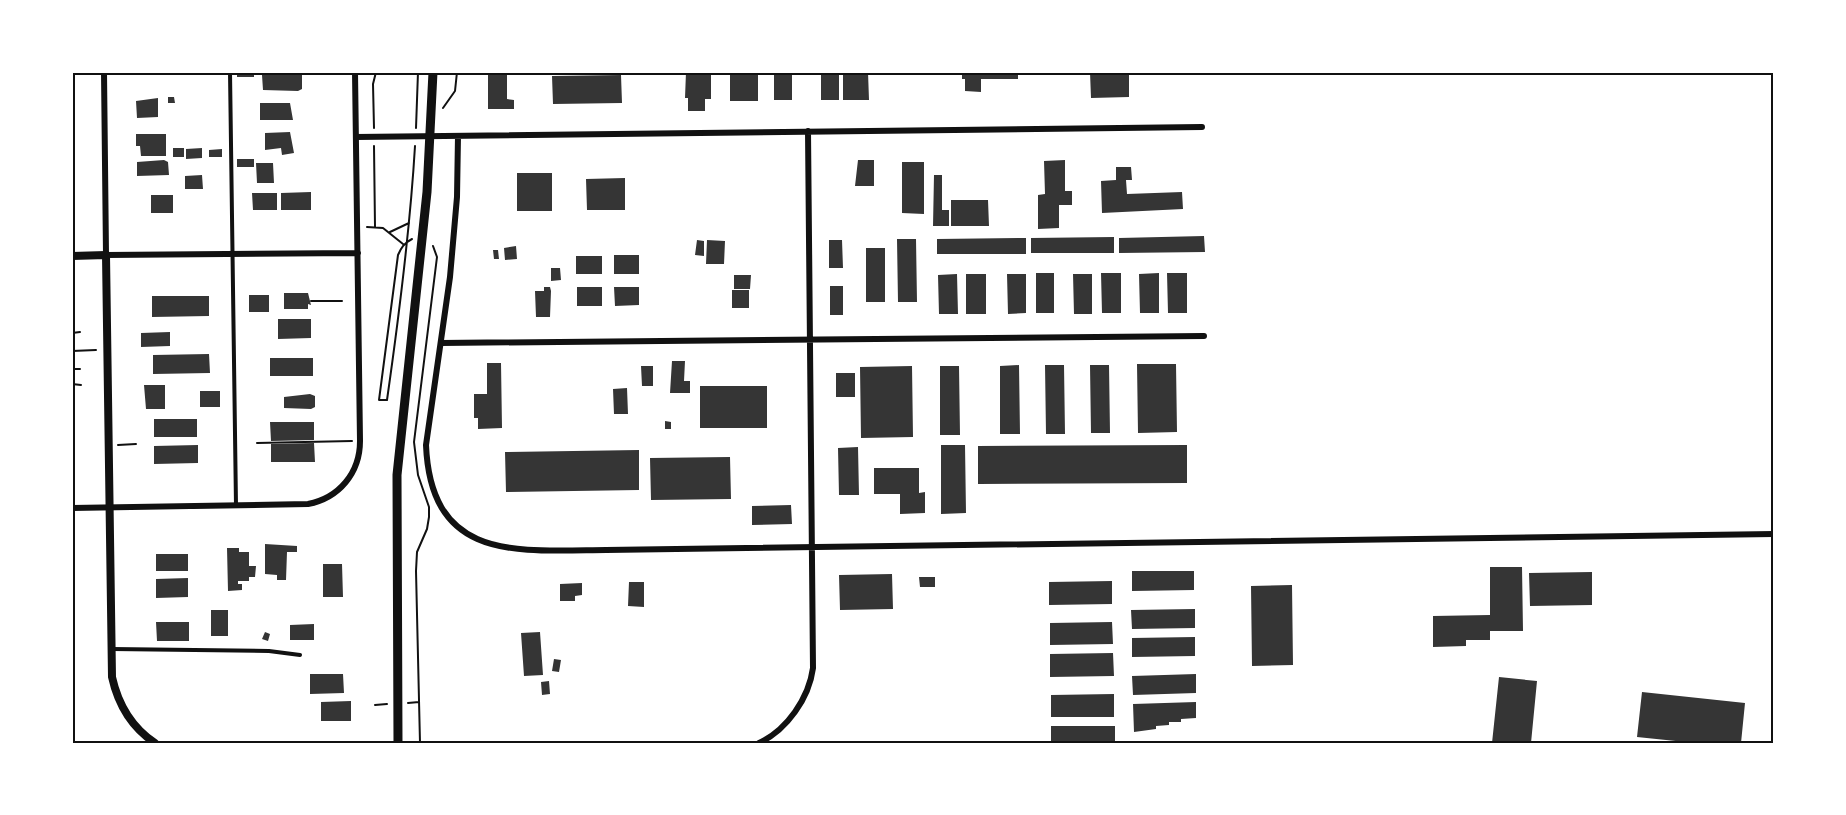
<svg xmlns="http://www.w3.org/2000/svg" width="1846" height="815" viewBox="0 0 1846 815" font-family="Commissioner,sans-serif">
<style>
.building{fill:#353535}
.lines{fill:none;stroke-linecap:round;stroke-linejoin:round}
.path{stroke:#111;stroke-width:2}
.service{stroke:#111;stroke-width:4}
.minor{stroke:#111;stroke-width:6}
.tertiary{stroke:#111;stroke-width:8}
.secondary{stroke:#111;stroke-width:9}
.neatline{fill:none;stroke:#111;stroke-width:2}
</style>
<rect width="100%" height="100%" fill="#fff"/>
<path class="building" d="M 237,72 L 254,72 L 254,77 L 237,77 Z
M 488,72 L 507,72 L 507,99 L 514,100 L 514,109 L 488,109 Z
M 686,72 L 711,72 L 711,99 L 705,99 L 705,111 L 688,111 L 688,98 L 685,98 Z
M 730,72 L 758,72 L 758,101 L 730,101 Z
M 774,72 L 792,72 L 792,100 L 774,100 Z
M 821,72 L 839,72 L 839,100 L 821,100 Z
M 843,72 L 868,72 L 869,100 L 843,100 Z
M 962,72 L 1018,72 L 1018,79 L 981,79 L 981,92 L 965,91 L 965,79 L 962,79 Z
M 1090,72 L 1129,72 L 1129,97 L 1091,98 Z
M 298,74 L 302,75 L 302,89 L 298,91 L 263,90 L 262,75 Z
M 621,75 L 622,103 L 553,104 L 552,76 Z
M 168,97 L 174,97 L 175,103 L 168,103 Z
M 158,98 L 158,117 L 137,118 L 136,101 Z
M 260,103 L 290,103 L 293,120 L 260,120 Z
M 290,132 L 294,153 L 282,155 L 281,148 L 265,150 L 265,133 Z
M 136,134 L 166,134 L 166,156 L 141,156 L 140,146 L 136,146 Z
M 173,148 L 184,148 L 184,157 L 173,157 Z
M 202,148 L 202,158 L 186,159 L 186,149 Z
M 222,149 L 222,157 L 209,157 L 209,150 Z
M 237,159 L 254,159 L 254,167 L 237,167 Z
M 164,160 L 168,162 L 169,175 L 137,176 L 137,162 Z
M 858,160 L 874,160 L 874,186 L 855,186 Z
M 1065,160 L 1065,191 L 1072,191 L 1072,205 L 1059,205 L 1059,228 L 1038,229 L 1038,195 L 1045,194 L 1044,161 Z
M 902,162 L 924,162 L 924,214 L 902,213 Z
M 256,163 L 273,163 L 274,183 L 257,183 Z
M 1116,167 L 1131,167 L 1132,180 L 1126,180 L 1127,194 L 1182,192 L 1183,209 L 1102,213 L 1101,181 L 1116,180 Z
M 517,173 L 552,173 L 552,211 L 517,211 Z
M 202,175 L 203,189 L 185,189 L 185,176 Z
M 934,175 L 942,175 L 942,210 L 949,210 L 949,226 L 933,226 Z
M 625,178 L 625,210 L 587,210 L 586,179 Z
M 311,192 L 311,210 L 281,210 L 281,193 Z
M 252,193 L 277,193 L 277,210 L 253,210 Z
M 151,195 L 173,195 L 173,213 L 151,213 Z
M 951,200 L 988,200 L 989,226 L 951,226 Z
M 1204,236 L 1205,252 L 1119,253 L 1119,238 Z
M 1114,237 L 1114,253 L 1031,253 L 1031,238 Z
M 1026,238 L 1026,254 L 937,254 L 937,239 Z
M 897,239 L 916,239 L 917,302 L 898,302 Z
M 697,240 L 704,241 L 704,256 L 695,255 Z
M 707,240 L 725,241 L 724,264 L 706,264 Z
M 829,240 L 842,240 L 843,268 L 829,268 Z
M 516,246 L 517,259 L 505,260 L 504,248 Z
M 866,248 L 885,248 L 885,302 L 866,302 Z
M 493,250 L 498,250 L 499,259 L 494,259 Z
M 614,255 L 639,255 L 639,274 L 614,274 Z
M 576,256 L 602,256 L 602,274 L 576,274 Z
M 551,268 L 560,268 L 561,280 L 551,281 Z
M 1036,273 L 1054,273 L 1054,313 L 1036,313 Z
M 1101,273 L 1121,273 L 1121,313 L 1102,313 Z
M 1159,273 L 1159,313 L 1140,313 L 1139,274 Z
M 1167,273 L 1187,273 L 1187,313 L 1168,313 Z
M 957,274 L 958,314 L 939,314 L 938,275 Z
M 966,274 L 986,274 L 986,314 L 966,314 Z
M 1007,274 L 1026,274 L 1026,313 L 1008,314 Z
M 1073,274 L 1092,274 L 1092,314 L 1074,314 Z
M 734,275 L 751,275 L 750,289 L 734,289 Z
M 830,286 L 843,286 L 843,315 L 830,315 Z
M 544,287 L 550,287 L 551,291 L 550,317 L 536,317 L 535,291 L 544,291 Z
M 577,287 L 602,287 L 602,306 L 577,306 Z
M 614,287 L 639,287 L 639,305 L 615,306 Z
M 732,290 L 749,290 L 749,308 L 732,308 Z
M 284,293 L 308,293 L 311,305 L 308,304 L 308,309 L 284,309 Z
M 249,295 L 269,295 L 269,312 L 249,312 Z
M 152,296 L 209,296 L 209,316 L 152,317 Z
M 278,319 L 311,319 L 311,338 L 278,339 Z
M 170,332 L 170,346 L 141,347 L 141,333 Z
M 209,354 L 210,373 L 153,374 L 153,355 Z
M 270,358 L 313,358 L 313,376 L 270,376 Z
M 672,361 L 685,361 L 684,381 L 690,381 L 690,393 L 670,393 Z
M 487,363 L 501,363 L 502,428 L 478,429 L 478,418 L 474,418 L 474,394 L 487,394 Z
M 1137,364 L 1176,364 L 1177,432 L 1138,433 Z
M 1019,365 L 1020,434 L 1000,434 L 1000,366 Z
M 1045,365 L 1064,365 L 1065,434 L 1046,434 Z
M 1090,365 L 1109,365 L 1110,433 L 1091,433 Z
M 641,366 L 653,366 L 653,386 L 642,386 Z
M 912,366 L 913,437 L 861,438 L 860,367 Z
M 940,366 L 959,366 L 960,435 L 940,435 Z
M 836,373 L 855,373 L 855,397 L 836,397 Z
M 144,385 L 165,385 L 165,409 L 146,409 Z
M 700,386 L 767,386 L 767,428 L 700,428 Z
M 627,388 L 628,414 L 614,414 L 613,389 Z
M 200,391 L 220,391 L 220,407 L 200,407 Z
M 310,394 L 315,396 L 315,407 L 311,409 L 284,408 L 284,397 Z
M 154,419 L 197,419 L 197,437 L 154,437 Z
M 665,421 L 671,422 L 671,429 L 665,429 Z
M 270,422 L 314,422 L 314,440 L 271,441 Z
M 314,443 L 315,462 L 271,462 L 271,444 Z
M 198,445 L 198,463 L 154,464 L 154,446 Z
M 941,445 L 965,445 L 966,513 L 941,514 Z
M 1187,445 L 1187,483 L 978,484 L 978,446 Z
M 858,447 L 859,495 L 839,495 L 838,448 Z
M 639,450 L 639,490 L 506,492 L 505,452 Z
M 730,457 L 731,499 L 651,500 L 650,458 Z
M 874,468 L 919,468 L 919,493 L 925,492 L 925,513 L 900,514 L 900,494 L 874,494 Z
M 791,505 L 792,524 L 752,525 L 752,506 Z
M 265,544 L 297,546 L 297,552 L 287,552 L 286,580 L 277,580 L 277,575 L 265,574 Z
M 227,548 L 239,548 L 239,552 L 249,552 L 249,566 L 256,566 L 255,577 L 249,577 L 249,581 L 238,581 L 238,584 L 242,584 L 242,590 L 228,591 Z
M 156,554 L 188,554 L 188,571 L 156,571 Z
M 323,564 L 342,564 L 343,597 L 323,597 Z
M 1490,567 L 1522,567 L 1523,631 L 1490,631 L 1490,640 L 1466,640 L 1466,646 L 1433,647 L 1433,616 L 1490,615 Z
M 1132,571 L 1194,571 L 1194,590 L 1132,591 Z
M 1592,572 L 1592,605 L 1530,606 L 1529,573 Z
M 892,574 L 893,609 L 840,610 L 839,575 Z
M 919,577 L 935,577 L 935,587 L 920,587 Z
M 188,578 L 188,597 L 156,598 L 156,579 Z
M 1112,581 L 1112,604 L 1049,605 L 1049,582 Z
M 629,582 L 644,582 L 644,607 L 628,606 Z
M 582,583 L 582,595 L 575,596 L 575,601 L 560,601 L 560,584 Z
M 1292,585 L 1293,665 L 1252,666 L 1251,586 Z
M 1195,609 L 1195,628 L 1132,629 L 1131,610 Z
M 211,610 L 228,610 L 228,636 L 211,636 Z
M 156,622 L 189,622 L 189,641 L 157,641 Z
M 1112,622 L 1113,644 L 1050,645 L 1050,623 Z
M 314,624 L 314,640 L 290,640 L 290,625 Z
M 265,632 L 270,634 L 268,641 L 262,639 Z
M 540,632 L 543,675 L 524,676 L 521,633 Z
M 1195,637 L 1195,656 L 1132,657 L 1132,638 Z
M 1113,653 L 1114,676 L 1050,677 L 1050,654 Z
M 554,659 L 561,660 L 559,672 L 552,671 Z
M 310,674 L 343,674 L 344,693 L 310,694 Z
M 1196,674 L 1196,693 L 1133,695 L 1132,676 Z
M 1499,677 L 1537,681 L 1531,743 L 1492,743 Z
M 549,681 L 550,694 L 542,695 L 541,682 Z
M 1642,692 L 1745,703 L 1741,743 L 1695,743 L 1637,737 Z
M 1114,694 L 1114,717 L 1051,717 L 1051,695 Z
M 351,701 L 351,721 L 321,721 L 321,702 Z
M 1196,702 L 1196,718 L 1181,719 L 1181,722 L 1169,722 L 1169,725 L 1156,726 L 1156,729 L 1134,732 L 1133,704 Z
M 1051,726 L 1115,726 L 1115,741 L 1051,743 Z"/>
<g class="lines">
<path class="path" d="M 443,108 L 455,91 L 457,72
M 374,128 L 373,84 L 376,72
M 416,128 L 418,72
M 374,146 L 375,227
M 367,227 L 383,228 L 403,244
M 390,232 L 409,223
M 412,239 C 404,243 401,248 398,255 L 379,400 L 387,400 C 399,316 410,231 415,146
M 311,301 L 342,301
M 72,333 L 80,332
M 72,351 L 96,350
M 72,369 L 80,369
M 72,384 L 81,385
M 257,443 L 352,441
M 118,445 L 136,444
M 408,703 L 419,702
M 375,705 L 387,704
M 420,743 L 416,571 L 417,552 L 427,529 L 429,517 L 429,507 L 418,475 L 414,442 L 437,257 L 433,246"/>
<path class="service" d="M 230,72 L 236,505
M 112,649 L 269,651 L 300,655"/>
<path class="minor" d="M 104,72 L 106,255 L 358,253
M 458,136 L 457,197 L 450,277 L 426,445 C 431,562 517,551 606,550 L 1774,534
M 356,137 L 1202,127
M 441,343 L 1204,336
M 72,508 L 308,504 C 339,498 360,473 360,441 L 355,72
M 759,743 C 787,730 809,698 813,668 L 808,131"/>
<path class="tertiary" d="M 72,256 L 106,255 L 112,677 C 118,704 131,727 155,743"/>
<path class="secondary" d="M 398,743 L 397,475 L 427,192 L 433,72"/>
</g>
<rect width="1846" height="815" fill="none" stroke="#ffffff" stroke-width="147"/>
<rect x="74" y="74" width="1698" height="668" class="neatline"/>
</svg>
